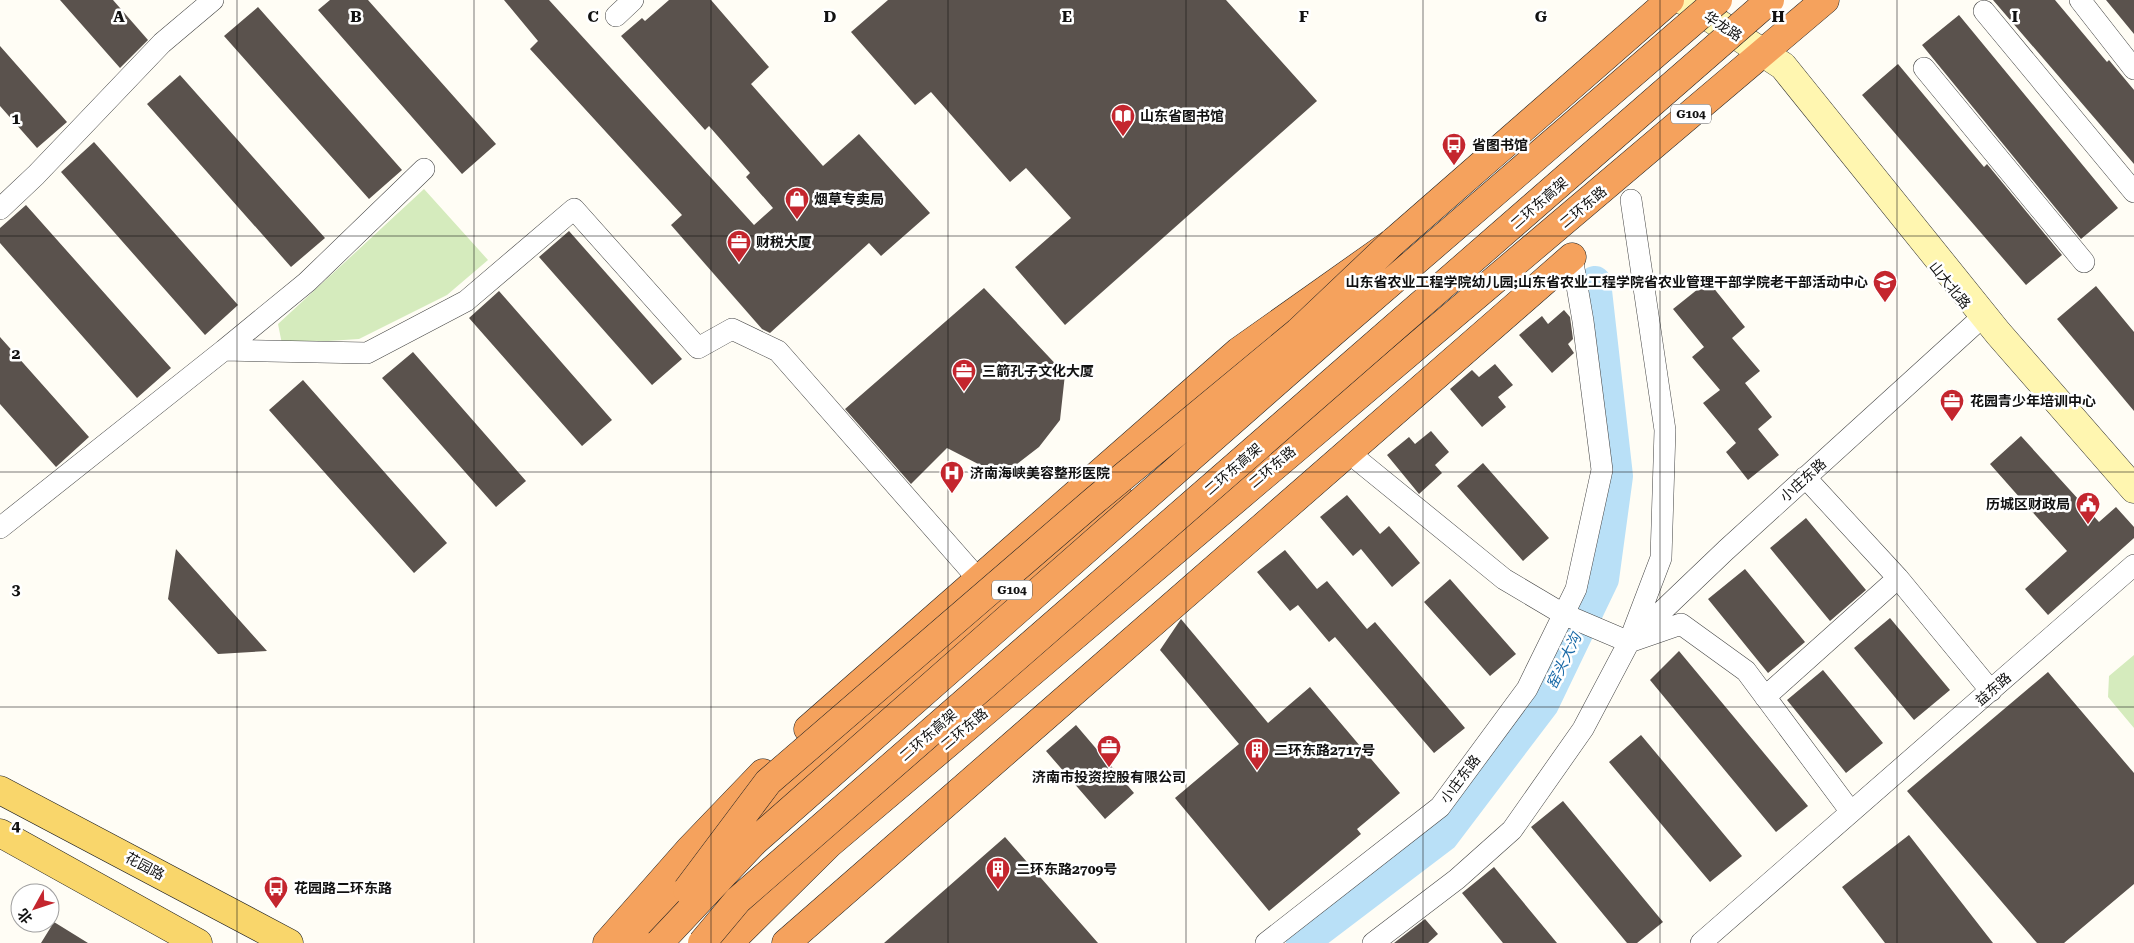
<svg xmlns="http://www.w3.org/2000/svg" width="2134" height="943" viewBox="0 0 2134 943" font-family="'Roboto Serif','Noto Sans SC',serif">
<style>
.green{fill:#d5ebbd}
.lines{fill:none;stroke-linecap:round;stroke-linejoin:round}
.river{stroke:#b9e0f7;stroke-width:32}
.building{fill:#5a524d}
.street-casing{stroke:#444;stroke-width:22}
.secondary-casing{stroke:#333;stroke-width:29}
.primary-casing{stroke:#222;stroke-width:29}
.highway-casing{stroke:#222;stroke-width:29}
.street{stroke:#fff;stroke-width:21}
.secondary{stroke:#fff6b0;stroke-width:28}
.primary{stroke:#f9d66b;stroke-width:28}
.highway{stroke:#f5a25d;stroke-width:28}
.highway-bridge-casing{stroke:#222;stroke-width:29;stroke-linecap:butt}
.highway-bridge{stroke:#f5a25d;stroke-width:28}
.grid{fill:none;stroke:#111;stroke-width:1;stroke-opacity:0.55}
.labels{text-anchor:middle;dominant-baseline:central;stroke-width:5;stroke-linejoin:round;paint-order:stroke}
.shield{fill:#fff;stroke:#585858;stroke-width:1}
.shield-label{font-size:12px;font-weight:bold;fill:#111}
.street-label{font-size:14px;fill:#111;stroke:#fff}
.poi-label{font-size:14px;font-weight:bold;fill:#111;stroke:#fff;text-anchor:start}
.water-label{font-size:15px;font-style:italic;fill:#1768a6;stroke:#fff}
.grid-label{font-size:16px;text-anchor:middle;font-weight:bold;fill:#111;stroke:#fff;stroke-width:5;stroke-linejoin:round;paint-order:stroke}
</style>
<rect width="100%" height="100%" fill="#fffdf5"/>
<path class="green" d="M 424,189 L 488,260 L 447,295 L 359,339 L 282,344 L 278,324 Z
M 2134,655 L 2134,728 L 2108,697 L 2109,676 Z"/>
<g class="lines">
<path class="river" d="M 1302,943 L 1443,836 L 1543,704 L 1603,579 L 1617,476 L 1595,282"/>
</g>
<path class="building" d="M 60,0 L 113,0 L 148,40 L 120,68 Z
M 330,0 L 368,0 L 496,144 L 462,174 L 318,10 Z
M 504,0 L 549,0 L 754,225 L 773,208 L 746,177 L 750,173 L 709,126 L 705,130 L 621,36 L 642,18 L 645,21 L 669,0 L 711,0 L 769,67 L 751,84 L 823,166 L 859,134 L 930,213 L 881,256 L 869,243 L 770,333 L 762,329 L 671,225 L 682,215 L 530,49 L 538,41 Z
M 888,0 L 1226,0 L 1317,101 L 1065,325 L 1015,267 L 1071,218 L 1026,168 L 1010,182 L 931,92 L 915,105 L 851,32 Z
M 1993,0 L 2055,0 L 2107,62 L 2109,60 L 2134,90 L 2134,164 Z
M 2106,0 L 2134,0 L 2134,34 Z
M 258,7 L 402,170 L 369,199 L 224,36 Z
M 1959,15 L 2118,208 L 2081,239 L 1922,45 Z
M 0,46 L 67,122 L 37,148 L 0,106 Z
M 1898,64 L 1984,167 L 1987,164 L 2062,255 L 2026,285 L 1862,95 Z
M 180,75 L 325,238 L 291,267 L 147,104 Z
M 94,142 L 238,305 L 205,335 L 61,172 Z
M 26,205 L 171,368 L 137,398 L 0,243 L 0,228 Z
M 569,231 L 682,359 L 652,385 L 539,257 Z
M 1708,281 L 1745,327 L 1732,338 L 1760,371 L 1745,383 L 1772,417 L 1758,429 L 1779,455 L 1748,480 L 1726,452 L 1736,443 L 1703,403 L 1720,390 L 1692,357 L 1704,347 L 1673,309 Z
M 2096,286 L 2134,332 L 2134,411 L 2057,319 Z
M 984,288 L 1065,374 L 1060,420 L 1039,447 L 1013,467 L 986,468 L 947,448 L 911,484 L 845,409 Z
M 499,291 L 612,420 L 582,446 L 469,318 Z
M 1564,310 L 1570,317 L 1573,339 L 1568,344 L 1574,353 L 1552,373 L 1519,335 L 1542,316 L 1548,324 Z
M 0,337 L 89,437 L 56,467 L 0,404 Z
M 413,352 L 526,481 L 496,507 L 382,378 Z
M 1495,364 L 1513,385 L 1498,397 L 1506,407 L 1482,427 L 1450,389 L 1472,370 L 1479,377 Z
M 303,380 L 447,543 L 414,573 L 269,410 Z
M 1431,431 L 1449,452 L 1435,465 L 1442,473 L 1419,494 L 1387,455 L 1409,437 L 1415,444 Z
M 2021,436 L 2099,522 L 2116,507 L 2134,527 L 2134,538 L 2048,615 L 2025,589 L 2067,551 L 1990,464 Z
M 1483,463 L 1549,538 L 1523,561 L 1457,486 Z
M 1347,495 L 1380,534 L 1389,526 L 1420,563 L 1392,587 L 1361,549 L 1353,556 L 1320,517 Z
M 1806,518 L 1866,590 L 1830,621 L 1770,548 Z
M 176,549 L 267,651 L 218,654 L 168,599 Z
M 1285,550 L 1317,589 L 1327,581 L 1367,629 L 1375,622 L 1465,728 L 1434,753 L 1335,637 L 1329,642 L 1298,605 L 1290,611 L 1257,572 Z
M 1745,569 L 1805,642 L 1768,673 L 1708,599 Z
M 1450,579 L 1516,654 L 1490,676 L 1424,602 Z
M 1890,618 L 1950,690 L 1914,720 L 1854,648 Z
M 1181,619 L 1268,723 L 1310,687 L 1400,793 L 1357,829 L 1361,834 L 1269,911 L 1175,798 L 1239,744 L 1160,650 Z
M 1679,651 L 1808,806 L 1776,832 L 1650,680 Z
M 1823,670 L 1883,743 L 1846,773 L 1787,700 Z
M 2048,672 L 2134,773 L 2134,884 L 2064,943 L 2037,943 L 1907,791 Z
M 1076,725 L 1134,793 L 1105,819 L 1046,751 Z
M 1641,735 L 1742,856 L 1710,882 L 1609,762 Z
M 1563,801 L 1663,922 L 1637,943 L 1627,943 L 1531,827 Z
M 1909,835 L 1993,943 L 1885,943 L 1842,887 Z
M 1005,837 L 1098,943 L 884,943 Z
M 1494,867 L 1557,943 L 1503,943 L 1462,893 Z
M 1425,919 L 1438,934 L 1428,943 L 1394,943 Z
M 54,922 L 88,943 L 41,943 Z"/>
<g class="lines">
<defs>
<path id="street" d="M 2080,0 L 2134,69
M 1984,11 L 2134,192
M 616,16 L 633,0
M 1924,68 L 2084,262
M 0,209 L 36,175 L 162,43 L 213,0
M 224,350 L 307,282 L 424,169
M 1348,452 L 1504,579 L 1563,614 L 1629,642 L 1681,624 L 1746,671 L 1851,812
M 1805,477 L 1898,578 L 1991,691
M 0,528 L 224,350 L 367,353 L 466,301 L 574,209 L 698,348 L 732,329 L 778,351 L 979,580
M 1637,635 L 1726,550 L 1979,320
M 1765,697 L 1898,578
M 1266,943 L 1440,807 L 1527,689 L 1576,589 L 1602,470 L 1583,321 L 1572,257
M 1373,943 L 1457,879 L 1512,830 L 1583,729 L 1629,642 L 1661,558 L 1665,430 L 1631,200
M 1701,943 L 2134,565"/>
<path id="secondary" d="M 1683,0 L 1783,66 L 1998,333 L 2134,489"/>
<path id="primary" d="M 0,790 L 289,943
M 0,833 L 198,943"/>
<path id="highway" d="M 808,729 L 1239,351 L 1393,242 L 1670,0
M 747,824 L 769,801 L 1119,498
M 607,943 L 689,850 L 763,773
M 633,943 L 702,871
M 729,943 L 829,844 L 1825,0
M 786,943 L 1572,257"/>
</defs>
<use href="#street" class="street-casing"/>
<use href="#secondary" class="secondary-casing"/>
<use href="#primary" class="primary-casing"/>
<use href="#highway" class="highway-casing"/>
<use href="#street" class="street"/>
<use href="#secondary" class="secondary"/>
<use href="#primary" class="primary"/>
<use href="#highway" class="highway"/>
<defs>
<path id="highway-bridge" d="M 687,890 L 768,782 L 1095,500 L 1298,332 L 1393,242
M 659,943 L 755,841 L 1331,334 L 1718,0
M 702,943 L 738,900 L 1770,0"/>
</defs>
<use href="#highway-bridge" class="highway-bridge-casing"/>
<use href="#highway-bridge" class="highway-bridge"/>
</g>
<path class="grid" d="M 237,0 L 237,943M 474,0 L 474,943M 711,0 L 711,943M 948,0 L 948,943M 1186,0 L 1186,943M 1423,0 L 1423,943M 1660,0 L 1660,943M 1897,0 L 1897,943M 0,236 L 2134,236M 0,472 L 2134,472M 0,707 L 2134,707"/>
<defs>
<symbol id="library-pin" viewBox="-11 -11 22 30"><path d="M0 17L-7.5 6A9.5 9.5 0 1 1 7.5 6Z" fill="#c4262e" stroke="#fff"/><path d="M-6-4Q-3-5.5-.7-3.5V5Q-3 3-6 4ZM6-4Q3-5.5 .7-3.5V5Q3 3 6 4Z" fill="#fff"/></symbol>
<symbol id="bus-pin" viewBox="-11 -11 22 30"><path d="M0 17L-7.5 6A9.5 9.5 0 1 1 7.5 6Z" fill="#c4262e" stroke="#fff"/><path d="M-5-6H5V4H4V6H2V4H-2V6H-4V4H-5ZM-3.5-4V0h7V-4ZM-3.5 1.2v1.5H-2V1.2ZM2 1.2v1.5H3.5V1.2Z" fill="#fff"/></symbol>
<symbol id="shop-pin" viewBox="-11 -11 22 30"><path d="M0 17L-7.5 6A9.5 9.5 0 1 1 7.5 6Z" fill="#c4262e" stroke="#fff"/><path d="M-5-2.5h2.3a2.7 3.5 0 0 1 5.4 0H5L5.5 6h-11ZM-1.5-2.5h3a1.5 2.3 0 0 0-3 0Z" fill="#fff"/></symbol>
<symbol id="office-pin" viewBox="-11 -11 22 30"><path d="M0 17L-7.5 6A9.5 9.5 0 1 1 7.5 6Z" fill="#c4262e" stroke="#fff"/><path d="M-6-3h4V-5.5h4V-3h4V5H-6ZM-1-4.5V-3h2v-1.5ZM-6 0V1H6V0Z" fill="#fff"/></symbol>
<symbol id="school-pin" viewBox="-11 -11 22 30"><path d="M0 17L-7.5 6A9.5 9.5 0 1 1 7.5 6Z" fill="#c4262e" stroke="#fff"/><path d="M0-5L7-2L0 1L-7-2ZM-4 1L0 2.5L4 1V4Q0 6-4 4Z" fill="#fff"/></symbol>
<symbol id="hospital-pin" viewBox="-11 -11 22 30"><path d="M0 17L-7.5 6A9.5 9.5 0 1 1 7.5 6Z" fill="#c4262e" stroke="#fff"/><path d="M-5-5h3v3.5h4V-5h3V5h-3V1.5h-4V5h-3Z" fill="#fff"/></symbol>
<symbol id="civic-pin" viewBox="-11 -11 22 30"><path d="M0 17L-7.5 6A9.5 9.5 0 1 1 7.5 6Z" fill="#c4262e" stroke="#fff"/><path d="M-.6-6.5H3V-4.5H.6V-3L4-1V1h2V6H-6V1h2V-1L-.6-3ZM-1.2 2.5V6h2.4V2.5Z" fill="#fff"/></symbol>
<symbol id="building-pin" viewBox="-11 -11 22 30"><path d="M0 17L-7.5 6A9.5 9.5 0 1 1 7.5 6Z" fill="#c4262e" stroke="#fff"/><path d="M-4-6H4V6H1V3H-1V6H-4ZM-2.5-4.3h1.7v1.8h-1.7ZM.8-4.3h1.7v1.8H.8ZM-2.5-1h1.7V.8h-1.7ZM.8-1h1.7V.8H.8Z" fill="#fff"/></symbol>
</defs>
<g fill-rule="evenodd">
<use href="#library-pin" x="1109" y="102" width="28" height="38"/>
<use href="#bus-pin" x="1440" y="131" width="28" height="38"/>
<use href="#shop-pin" x="783" y="185" width="28" height="38"/>
<use href="#office-pin" x="725" y="228" width="28" height="38"/>
<use href="#school-pin" x="1871" y="268" width="28" height="38"/>
<use href="#office-pin" x="950" y="357" width="28" height="38"/>
<use href="#office-pin" x="1938" y="387" width="28" height="38"/>
<use href="#hospital-pin" x="938" y="459" width="28" height="38"/>
<use href="#civic-pin" x="2074" y="490" width="28" height="38"/>
<use href="#office-pin" x="1095" y="733" width="28" height="38"/>
<use href="#building-pin" x="1243" y="736" width="28" height="38"/>
<use href="#building-pin" x="984" y="855" width="28" height="38"/>
<use href="#bus-pin" x="262" y="874" width="28" height="38"/>
</g>
<g class="labels">
<g class="shield">
<rect x="1671" y="104.5" width="40" height="19" rx="4"/>
<rect x="992" y="580.5" width="40" height="19" rx="4"/>
</g>
<g class="shield-label">
<text x="1691" y="114">G104</text>
<text x="1012" y="590">G104</text>
</g>
<g class="street-label">
<text transform="translate(1723 26) rotate(33)">华龙路</text>
<text transform="translate(1539 203) rotate(-41)">二环东高架</text>
<text transform="translate(1583 207) rotate(-40)">二环东路</text>
<text transform="translate(1950 285) rotate(51)">山大北路</text>
<text transform="translate(1272 467) rotate(-40)">二环东路</text>
<text transform="translate(1233 469) rotate(-41)">二环东高架</text>
<text transform="translate(1803 480) rotate(-42)">小庄东路</text>
<text transform="translate(1993 689) rotate(-41)">益东路</text>
<text transform="translate(964 729) rotate(-40)">二环东路</text>
<text transform="translate(928 735) rotate(-41)">二环东高架</text>
<text transform="translate(1460 779) rotate(-53)">小庄东路</text>
<text transform="translate(145 866) rotate(28)">花园路</text>
</g>
<g class="poi-label">
<text x="1140" y="116">山东省图书馆</text>
<text x="1472" y="145">省图书馆</text>
<text x="814" y="199">烟草专卖局</text>
<text x="756" y="242">财税大厦</text>
<text x="1868" y="282" text-anchor="end">山东省农业工程学院幼儿园;山东省农业工程学院省农业管理干部学院老干部活动中心</text>
<text x="982" y="371">三箭孔子文化大厦</text>
<text x="1970" y="401">花园青少年培训中心</text>
<text x="970" y="473">济南海峡美容整形医院</text>
<text x="2070" y="504" text-anchor="end">历城区财政局</text>
<text x="1274" y="750">二环东路2717号</text>
<text x="1109" y="777" text-anchor="middle">济南市投资控股有限公司</text>
<text x="1016" y="869">二环东路2709号</text>
<text x="294" y="888">花园路二环东路</text>
</g>
<g class="water-label">
<text transform="translate(1564 661) rotate(-64)">窑头大沟</text>
</g>
</g>
<g class="grid-label">
<text x="119" y="22">A</text>
<text x="356" y="22">B</text>
<text x="593" y="22">C</text>
<text x="830" y="22">D</text>
<text x="1067" y="22">E</text>
<text x="1304" y="22">F</text>
<text x="1541" y="22">G</text>
<text x="1778" y="22">H</text>
<text x="2015" y="22">I</text>
<text x="16" y="124">1</text>
<text x="16" y="359">2</text>
<text x="16" y="595">3</text>
<text x="16" y="831">4</text>
</g>
<g transform="translate(35 908) rotate(230)"><circle r="24" fill="#ffffff" stroke="#a0a0a0"/>
<path d="M0-4L9 19L0 12L-9 19Z" fill="#c4262e"/>
<text y="-8" font-size="14" font-weight="bold" text-anchor="middle" fill="#111111">北</text>
</g>
</svg>
